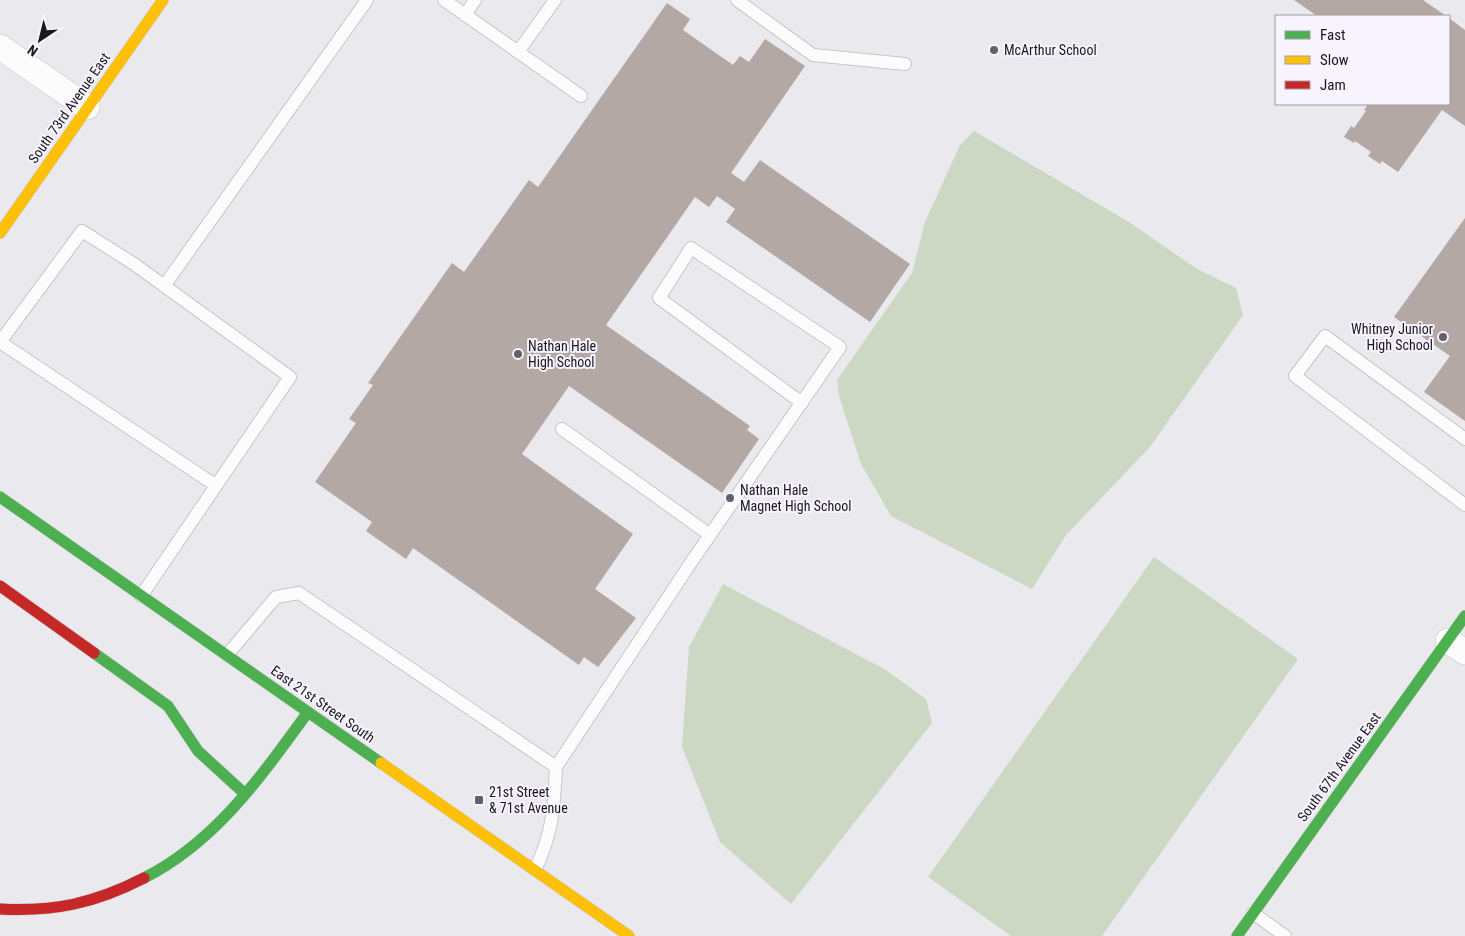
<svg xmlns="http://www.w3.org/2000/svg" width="1465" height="936" viewBox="0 0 1465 936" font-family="'Roboto Condensed',sans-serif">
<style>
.green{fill:#ccd8c3}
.building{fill:#b3a8a4}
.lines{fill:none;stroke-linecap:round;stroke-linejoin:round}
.lane-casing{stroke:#c7c6ca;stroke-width:14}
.street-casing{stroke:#c7c6ca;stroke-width:26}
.fast-casing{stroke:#c7c6ca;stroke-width:12}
.slow-casing{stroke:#c7c6ca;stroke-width:12}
.jam-casing{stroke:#c7c6ca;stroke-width:12}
.lane{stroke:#fcfcfc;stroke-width:12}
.street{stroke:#fcfcfc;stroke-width:25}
.fast{stroke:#4caf50;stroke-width:11}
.slow{stroke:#ffc107;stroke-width:11}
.jam{stroke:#c62828;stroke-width:11}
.poi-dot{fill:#636166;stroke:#f7f3ff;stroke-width:2}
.labels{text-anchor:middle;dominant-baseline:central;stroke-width:4;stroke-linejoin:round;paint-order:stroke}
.poi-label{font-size:14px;fill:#1a181c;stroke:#f7f3ff;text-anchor:start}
.street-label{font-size:14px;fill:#1a181c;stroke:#f7f3ff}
</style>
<rect width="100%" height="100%" fill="#eae9ee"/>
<path class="green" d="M 974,131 L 1129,222 L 1197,269 L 1236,288 L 1243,315 L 1150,447 L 1066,535 L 1032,589 L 891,516 L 861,464 L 839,396 L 837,380 L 912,273 L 925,222 L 960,145 Z
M 1154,557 L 1298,659 L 1102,936 L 1011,936 L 928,877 Z
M 723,584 L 886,670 L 926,699 L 932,723 L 791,904 L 720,842 L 682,747 L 689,647 Z"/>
<path class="building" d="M 1294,0 L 1423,0 L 1446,16 L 1317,16 Z
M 667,3 L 690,19 L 683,30 L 733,65 L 740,56 L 749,62 L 765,39 L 805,66 L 731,173 L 744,182 L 760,160 L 910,264 L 870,322 L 726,222 L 735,209 L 717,196 L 709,207 L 695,197 L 606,325 L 750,426 L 747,430 L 759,439 L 722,493 L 569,386 L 522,454 L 633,534 L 595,589 L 636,618 L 598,667 L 584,657 L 579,665 L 413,548 L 406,559 L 366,531 L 372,522 L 315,482 L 356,423 L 349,419 L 373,385 L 368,383 L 452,263 L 464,272 L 529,180 L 538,187 Z
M 1449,18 L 1465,30 L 1465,126 L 1442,110 L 1398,172 L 1382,161 L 1380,164 L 1368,156 L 1371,152 L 1355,141 L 1354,143 L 1344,137 L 1351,126 L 1354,128 L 1366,111 L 1364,110 L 1368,104 L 1449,104 Z
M 1465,218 L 1465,421 L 1424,392 L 1450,356 L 1394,317 Z"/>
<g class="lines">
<defs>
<path id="lane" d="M 444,0 L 581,96
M 737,0 L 813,55 L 905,64
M 465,15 L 475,0
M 518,52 L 555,0
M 164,286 L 367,0
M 562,429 L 710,535
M 1465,439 L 1325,336 L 1295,376 L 1465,505
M 141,596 L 290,377 L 134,264 L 82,231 L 0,342 L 215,485
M 227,655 L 276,597 L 299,593 L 556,767
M 535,870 C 553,832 554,808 556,767 L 692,561 L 840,347 L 691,248 L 659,298 L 802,403
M 1253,913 L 1285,936"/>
<path id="street" d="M 0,47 L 87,107
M 1448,641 L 1465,652"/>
<path id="fast" d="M 0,497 L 381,763
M 94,653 L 168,706 L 198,751 L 245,794
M 144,878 C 216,842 262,775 308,712
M 1237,936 L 1465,616"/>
<path id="slow" d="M 0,233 L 163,0
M 381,763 L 629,936"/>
<path id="jam" d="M 0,586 L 94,653
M 0,909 C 55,912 95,903 144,878"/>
</defs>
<use href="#lane" class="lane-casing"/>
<use href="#street" class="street-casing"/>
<use href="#fast" class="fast-casing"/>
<use href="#slow" class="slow-casing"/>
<use href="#jam" class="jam-casing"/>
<use href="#lane" class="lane"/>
<use href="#street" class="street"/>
<use href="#fast" class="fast"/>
<use href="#slow" class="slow"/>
<use href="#jam" class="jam"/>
</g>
<g class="poi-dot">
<circle cx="994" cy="50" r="5"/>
<circle cx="1443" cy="337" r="5"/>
<circle cx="518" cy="354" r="5"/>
<circle cx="730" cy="498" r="5"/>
<rect x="474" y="795" width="10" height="10" rx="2.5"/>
</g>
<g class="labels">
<g class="poi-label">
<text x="1004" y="50">McArthur School</text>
<text x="1433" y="329" text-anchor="end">Whitney Junior<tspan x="1433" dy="16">High School</tspan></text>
<text x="528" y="346">Nathan Hale<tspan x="528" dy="16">High School</tspan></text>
<text x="740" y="490">Nathan Hale<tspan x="740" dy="16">Magnet High School</tspan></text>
<text x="489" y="792">21st Street<tspan x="489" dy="16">&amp; 71st Avenue</tspan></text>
</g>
<g class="street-label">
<text transform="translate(69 108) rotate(-55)">South 73rd Avenue East</text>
<text transform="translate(323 704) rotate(35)">East 21st Street South</text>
<text transform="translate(1339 767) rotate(-54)">South 67th Avenue East</text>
</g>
</g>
<rect x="1275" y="15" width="175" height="90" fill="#f7f3ff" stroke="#9f9ba4"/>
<rect x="1285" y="31" width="25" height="8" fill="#4caf50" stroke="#9f9ba4"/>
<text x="1320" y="40" font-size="15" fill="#1a181c">Fast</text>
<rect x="1285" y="56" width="25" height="8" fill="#ffc107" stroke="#9f9ba4"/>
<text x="1320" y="65" font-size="15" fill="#1a181c">Slow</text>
<rect x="1285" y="81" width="25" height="8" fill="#c62828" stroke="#9f9ba4"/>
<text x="1320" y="90" font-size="15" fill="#1a181c">Jam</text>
<g transform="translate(40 40) rotate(215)" stroke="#f7f3ff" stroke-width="4" paint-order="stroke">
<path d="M0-4L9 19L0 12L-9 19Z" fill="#1a181c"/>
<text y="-8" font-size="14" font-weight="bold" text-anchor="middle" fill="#1a181c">N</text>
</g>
</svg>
